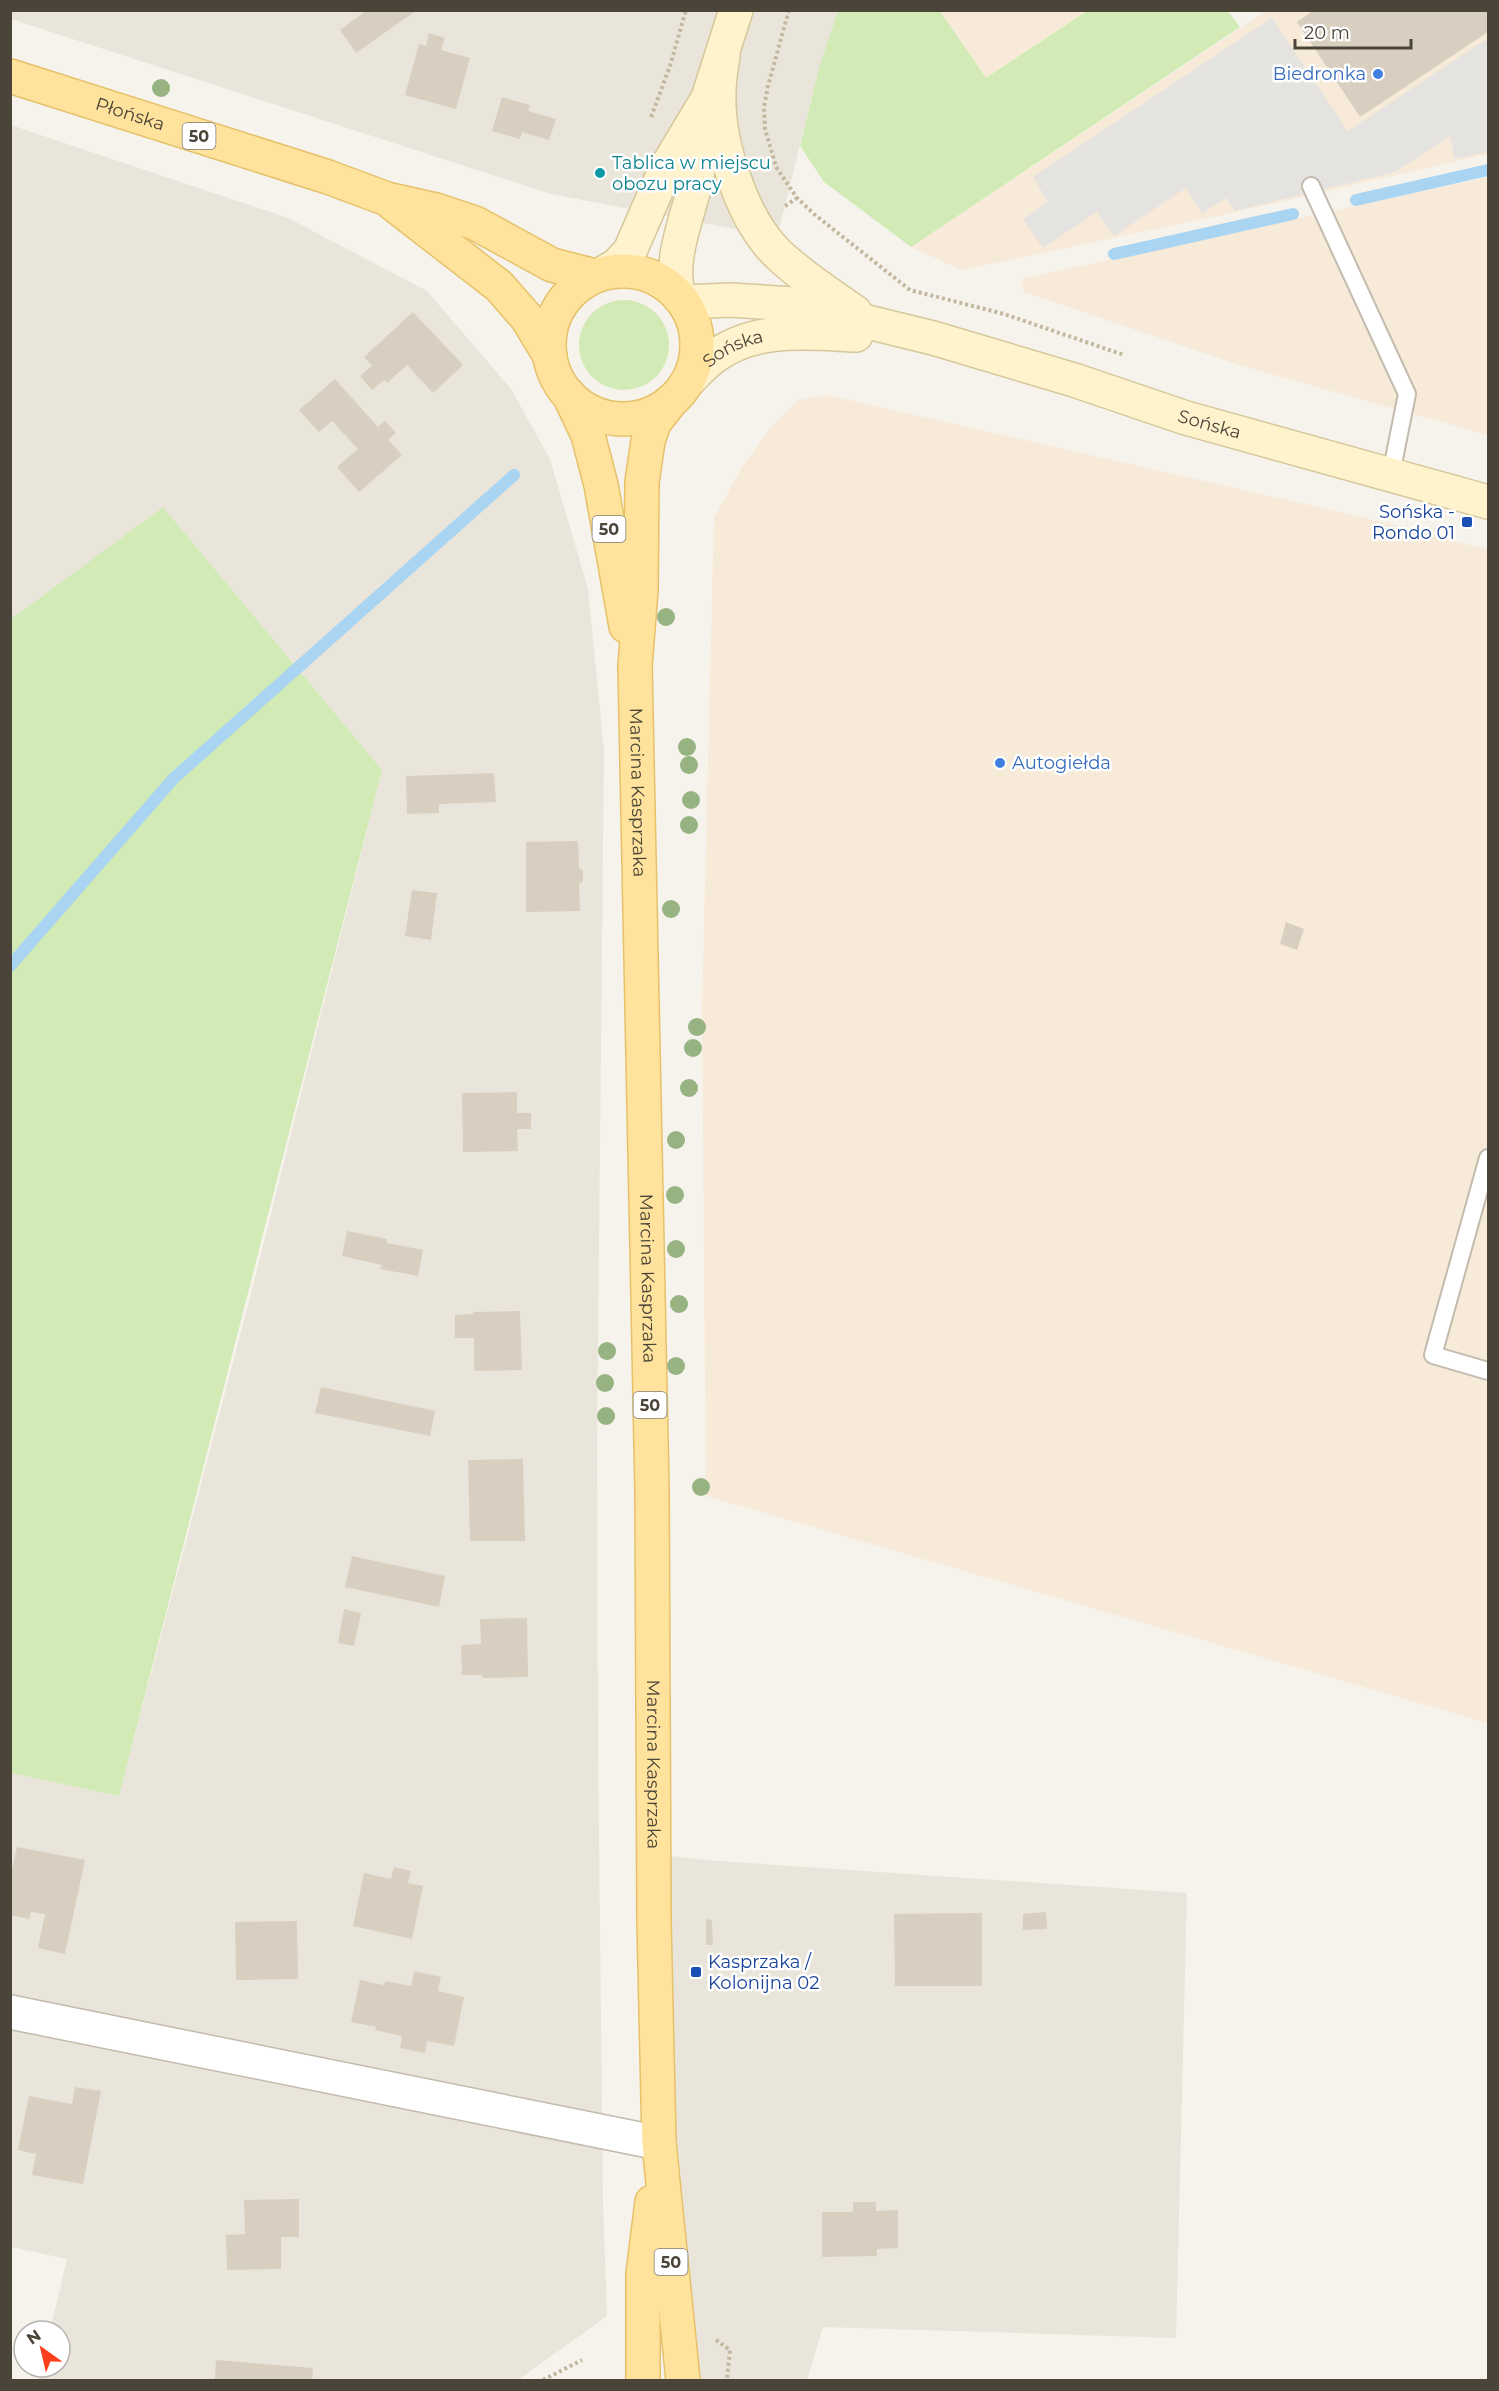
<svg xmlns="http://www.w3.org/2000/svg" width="1499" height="2391" viewBox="0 0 1499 2391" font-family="Montserrat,sans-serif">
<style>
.residential{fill:#eae5da}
.commercial{fill:#f7ead8}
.green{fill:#d2eab5}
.parking{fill:#e5e3e0}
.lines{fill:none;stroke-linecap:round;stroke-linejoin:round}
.stream{stroke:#a9d4f2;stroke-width:12}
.building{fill:#d8cfc1}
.lane-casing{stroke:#c2bbae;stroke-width:20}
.street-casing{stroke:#c2bbae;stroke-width:36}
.secondary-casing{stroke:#d6c79b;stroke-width:36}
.primary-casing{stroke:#e6c16a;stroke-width:36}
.path{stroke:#c4b79f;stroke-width:4;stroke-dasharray:3 3;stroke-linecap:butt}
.lane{stroke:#fff;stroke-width:16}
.street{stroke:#fff;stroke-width:33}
.secondary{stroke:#fff3cd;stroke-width:33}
.primary{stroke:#ffe39c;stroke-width:33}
.tree{fill:#97b381}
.shop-dot{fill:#3f7fe0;stroke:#fff;stroke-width:2}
.culture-dot{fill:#0f9aa8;stroke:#fff;stroke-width:2}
.transit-dot{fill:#1a4fb4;stroke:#fff;stroke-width:2}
.labels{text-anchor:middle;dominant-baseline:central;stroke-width:5;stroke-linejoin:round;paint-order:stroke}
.shield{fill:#fff;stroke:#817c74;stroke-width:1.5}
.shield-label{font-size:16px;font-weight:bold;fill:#4b4439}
.shop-label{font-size:18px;fill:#366cbe;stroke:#fff;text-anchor:end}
.street-label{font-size:18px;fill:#4b4439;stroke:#fff}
.culture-label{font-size:18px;fill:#0d838f;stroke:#fff;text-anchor:start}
.transit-label{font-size:18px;fill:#164399;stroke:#fff;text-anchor:end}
</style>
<rect width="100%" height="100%" fill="#f6f3ec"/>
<path class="residential" d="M 11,10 L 838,11 L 819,68 L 777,237 L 551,194 L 11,19 Z
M 11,125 L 288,218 L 427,291 L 511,389 L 550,459 L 588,589 L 604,750 L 597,1444 L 598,1747 L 603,2201 L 607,2316 L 518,2380 L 39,2380 L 42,2367 L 60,2367 L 60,2331 L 50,2331 L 67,2259 L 11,2247 L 11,1773 L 119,1796 L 253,1286 L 382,770 L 163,507 L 11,620 Z
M 655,1854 L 705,1860 L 1187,1893 L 1176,2338 L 823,2327 L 807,2380 L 683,2380 Z"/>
<path class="commercial" d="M 940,11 L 1087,11 L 986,78 Z
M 1266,11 L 1488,11 L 1488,154 L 1236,212 L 962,270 L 911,247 Z
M 1488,177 L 1488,435 L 1239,365 L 1024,292 L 1021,279 Z
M 827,395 L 1362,517 L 1488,550 L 1488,1723 L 706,1496 L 702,1008 L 714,518 L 742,467 L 772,426 L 799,400 Z"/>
<path class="green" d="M 838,11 L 940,11 L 986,78 L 1087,11 L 1228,11 L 1240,27 L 911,247 L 824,182 L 800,146 L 819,68 Z
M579 345a45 45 0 1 1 90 0a45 45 0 1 1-90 0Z
M 163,507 L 382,770 L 119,1796 L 11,1773 L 10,620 Z"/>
<path class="parking" d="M 1272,18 L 1348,131 L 1488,38 L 1488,152 L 1455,159 L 1450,136 L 1395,172 L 1235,211 L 1226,198 L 1202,213 L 1186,188 L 1114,236 L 1097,212 L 1043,248 L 1023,219 L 1048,202 L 1033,177 Z"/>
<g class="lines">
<path class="stream" d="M 1356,200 L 1488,170
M 1114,254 L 1293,214
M 10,966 L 174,778 L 514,475"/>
</g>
<path class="building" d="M 367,10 L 417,10 L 356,53 L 340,30 Z
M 1314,10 L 1488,10 L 1488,32 L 1360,117 L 1297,22 Z
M 429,33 L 445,38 L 441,50 L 470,58 L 456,109 L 405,95 L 419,44 L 426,46 Z
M 502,97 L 530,105 L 528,111 L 556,119 L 549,140 L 522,132 L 520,139 L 492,131 Z
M 413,312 L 463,365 L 433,393 L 407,365 L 387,383 L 384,380 L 372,390 L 360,376 L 372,366 L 364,357 Z
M 335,379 L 378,427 L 385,421 L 396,433 L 388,440 L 402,455 L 359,492 L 337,467 L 358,449 L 332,421 L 319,432 L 299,410 Z
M 494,773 L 496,802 L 439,804 L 439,813 L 407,814 L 406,776 Z
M 578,841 L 579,868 L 583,871 L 583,881 L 579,884 L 580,911 L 526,912 L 526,842 Z
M 412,890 L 437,893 L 431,940 L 405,936 Z
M 1286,922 L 1304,929 L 1297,950 L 1280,944 Z
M 517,1092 L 517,1113 L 531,1113 L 531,1129 L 517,1129 L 518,1151 L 463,1152 L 462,1093 Z
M 347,1231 L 387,1239 L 387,1243 L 423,1250 L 418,1276 L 380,1269 L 382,1265 L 342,1256 Z
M 520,1311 L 522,1370 L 474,1371 L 474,1338 L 455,1338 L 455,1315 L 473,1314 L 473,1312 Z
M 321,1387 L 435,1411 L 430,1436 L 315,1413 Z
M 523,1459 L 525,1541 L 470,1541 L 468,1460 Z
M 352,1556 L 445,1576 L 439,1607 L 345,1587 Z
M 344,1609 L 361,1613 L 354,1646 L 338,1643 Z
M 527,1618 L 528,1677 L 482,1678 L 482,1675 L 462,1675 L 461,1645 L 481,1644 L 480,1619 Z
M 17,1847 L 85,1860 L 65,1954 L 38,1948 L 45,1914 L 31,1912 L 29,1919 L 10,1915 L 10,1878 Z
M 394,1867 L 411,1871 L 408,1883 L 423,1886 L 412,1939 L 353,1926 L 364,1873 L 391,1879 Z
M 1046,1912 L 1047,1929 L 1023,1930 L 1023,1914 Z
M 982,1913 L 982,1986 L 895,1986 L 894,1914 Z
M 706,1919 L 712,1920 L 713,1945 L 706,1945 Z
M 297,1921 L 298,1979 L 236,1980 L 235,1922 Z
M 414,1971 L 441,1977 L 438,1991 L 464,1997 L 454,2046 L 427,2041 L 425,2053 L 400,2048 L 402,2036 L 375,2030 L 376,2027 L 351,2022 L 360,1980 L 384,1985 L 385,1981 L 411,1986 Z
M 75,2087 L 101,2091 L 83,2184 L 32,2175 L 36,2154 L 18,2150 L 29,2096 L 72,2104 Z
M 299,2199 L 299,2237 L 281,2237 L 281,2269 L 227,2270 L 226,2235 L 245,2234 L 244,2200 Z
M 853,2202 L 876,2202 L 876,2211 L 898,2210 L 898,2248 L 877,2249 L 877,2256 L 822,2257 L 822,2212 L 853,2212 Z
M 216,2360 L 313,2368 L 312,2380 L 215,2380 Z"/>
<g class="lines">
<defs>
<path id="lane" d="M 1311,186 L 1407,394 L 1391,474
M 1488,1158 L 1433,1355 L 1488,1371"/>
<path id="street" d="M 10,2012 L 659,2143"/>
<g id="secondary">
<path d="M 723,56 C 721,68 719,80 719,92 C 717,141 742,220 778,254 C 801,276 829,294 855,312"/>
<path d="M 605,272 L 617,265 L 630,251 L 666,168 L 708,98 L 736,10"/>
<path d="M 679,297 C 667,258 690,214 697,175 C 702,154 703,133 706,111"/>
<path id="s1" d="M 684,302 L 730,300 L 794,304 L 933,338 L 1074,380 L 1186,418 L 1488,502"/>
<path id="s2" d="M 687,382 C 696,373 705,363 715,356 C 757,326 808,333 856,335"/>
</g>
<g id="primary">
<path id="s3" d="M 10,76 L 328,177 L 387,199 L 436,210 L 475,223 L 552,265 L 595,276"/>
<path d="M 393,204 L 499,286 L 527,318 L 550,356"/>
<circle cx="623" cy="345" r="74"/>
<path d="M 569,395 L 588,435 L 601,485 L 626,626"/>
<path id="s4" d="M 671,401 L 654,423 L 648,441 L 642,482 L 641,590 L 635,666 L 652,1490 L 654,1921 L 659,2143 L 683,2380"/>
<path d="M 643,2380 L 643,2274 L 652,2202"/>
</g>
</defs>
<use href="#lane" class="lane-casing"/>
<use href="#street" class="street-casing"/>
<use href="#secondary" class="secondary-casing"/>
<use href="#primary" class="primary-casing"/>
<path class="path" d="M 789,10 L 768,86 L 764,107 L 765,129 L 776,167 L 797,198 L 814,214 L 910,290 L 1004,314 L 1124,355
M 651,117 L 670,66 L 686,10
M 785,206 L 797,198
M 716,2340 L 730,2350 L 727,2380
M 543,2380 L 582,2360"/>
<use href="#lane" class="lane"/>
<use href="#street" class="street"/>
<use href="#secondary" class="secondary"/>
<use href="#primary" class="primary"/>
</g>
<g class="tree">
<circle cx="161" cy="88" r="9"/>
<circle cx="666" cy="617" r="9"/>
<circle cx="687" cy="747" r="9"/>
<circle cx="689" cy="765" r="9"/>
<circle cx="691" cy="800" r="9"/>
<circle cx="689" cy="825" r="9"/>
<circle cx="671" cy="909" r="9"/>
<circle cx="697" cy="1027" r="9"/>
<circle cx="693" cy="1048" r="9"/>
<circle cx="689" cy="1088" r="9"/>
<circle cx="676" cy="1140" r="9"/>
<circle cx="675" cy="1195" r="9"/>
<circle cx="676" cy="1249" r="9"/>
<circle cx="679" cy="1304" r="9"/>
<circle cx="607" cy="1351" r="9"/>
<circle cx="676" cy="1366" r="9"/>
<circle cx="605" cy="1383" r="9"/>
<circle cx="606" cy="1416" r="9"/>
<circle cx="701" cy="1487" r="9"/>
</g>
<g class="shop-dot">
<circle cx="1378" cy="74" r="6"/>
<circle cx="1000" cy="763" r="6"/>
</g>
<circle class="culture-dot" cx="600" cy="173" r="6"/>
<g class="transit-dot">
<rect x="1461" y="516" width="12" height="12" rx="3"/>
<rect x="690" y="1966" width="12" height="12" rx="3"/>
</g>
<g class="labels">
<g class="shield">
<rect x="182.5" y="123" width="33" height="26" rx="4.5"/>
<rect x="592.5" y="516" width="33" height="26" rx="4.5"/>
<rect x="633.5" y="1392" width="33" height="26" rx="4.5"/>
<rect x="654.5" y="2249" width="33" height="26" rx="4.5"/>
</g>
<g class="shield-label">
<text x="199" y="136">50</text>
<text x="609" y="529">50</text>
<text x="650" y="1405">50</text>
<text x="671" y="2262">50</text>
</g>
<g class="shop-label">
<text x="1366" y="74">Biedronka</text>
<text x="1012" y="763" text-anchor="start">Autogiełda</text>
</g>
<g class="street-label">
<text stroke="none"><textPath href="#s3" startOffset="126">Płońska</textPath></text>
<text stroke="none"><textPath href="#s2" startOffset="58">Sońska</textPath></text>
<text stroke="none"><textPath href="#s1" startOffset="543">Sońska</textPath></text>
<text stroke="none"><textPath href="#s4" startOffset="399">Marcina Kasprzaka</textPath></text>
<text stroke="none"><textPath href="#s4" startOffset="885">Marcina Kasprzaka</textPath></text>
<text stroke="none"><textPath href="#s4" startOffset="1371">Marcina Kasprzaka</textPath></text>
</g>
<g class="culture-label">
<text x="612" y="163">Tablica w miejscu<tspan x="612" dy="21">obozu pracy</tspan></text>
</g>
<g class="transit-label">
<text x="1455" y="512">Sońska -<tspan x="1455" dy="21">Rondo 01</tspan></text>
<text x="708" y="1962" text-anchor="start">Kasprzaka /<tspan x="708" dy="21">Kolonijna 02</tspan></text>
</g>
</g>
<rect width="1499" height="2391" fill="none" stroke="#4b4439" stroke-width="24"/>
<g transform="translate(42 2349) rotate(326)"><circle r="28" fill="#ffffff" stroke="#b7b4b0" stroke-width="1.5"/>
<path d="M0-4.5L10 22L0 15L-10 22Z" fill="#fc3f1d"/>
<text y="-9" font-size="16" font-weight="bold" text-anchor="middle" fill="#4b4439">N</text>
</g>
<path d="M1295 39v9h116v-9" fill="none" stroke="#4b4439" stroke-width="3"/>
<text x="1304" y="39" font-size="18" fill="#4b4439" stroke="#ffffff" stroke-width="4.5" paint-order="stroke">20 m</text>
</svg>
